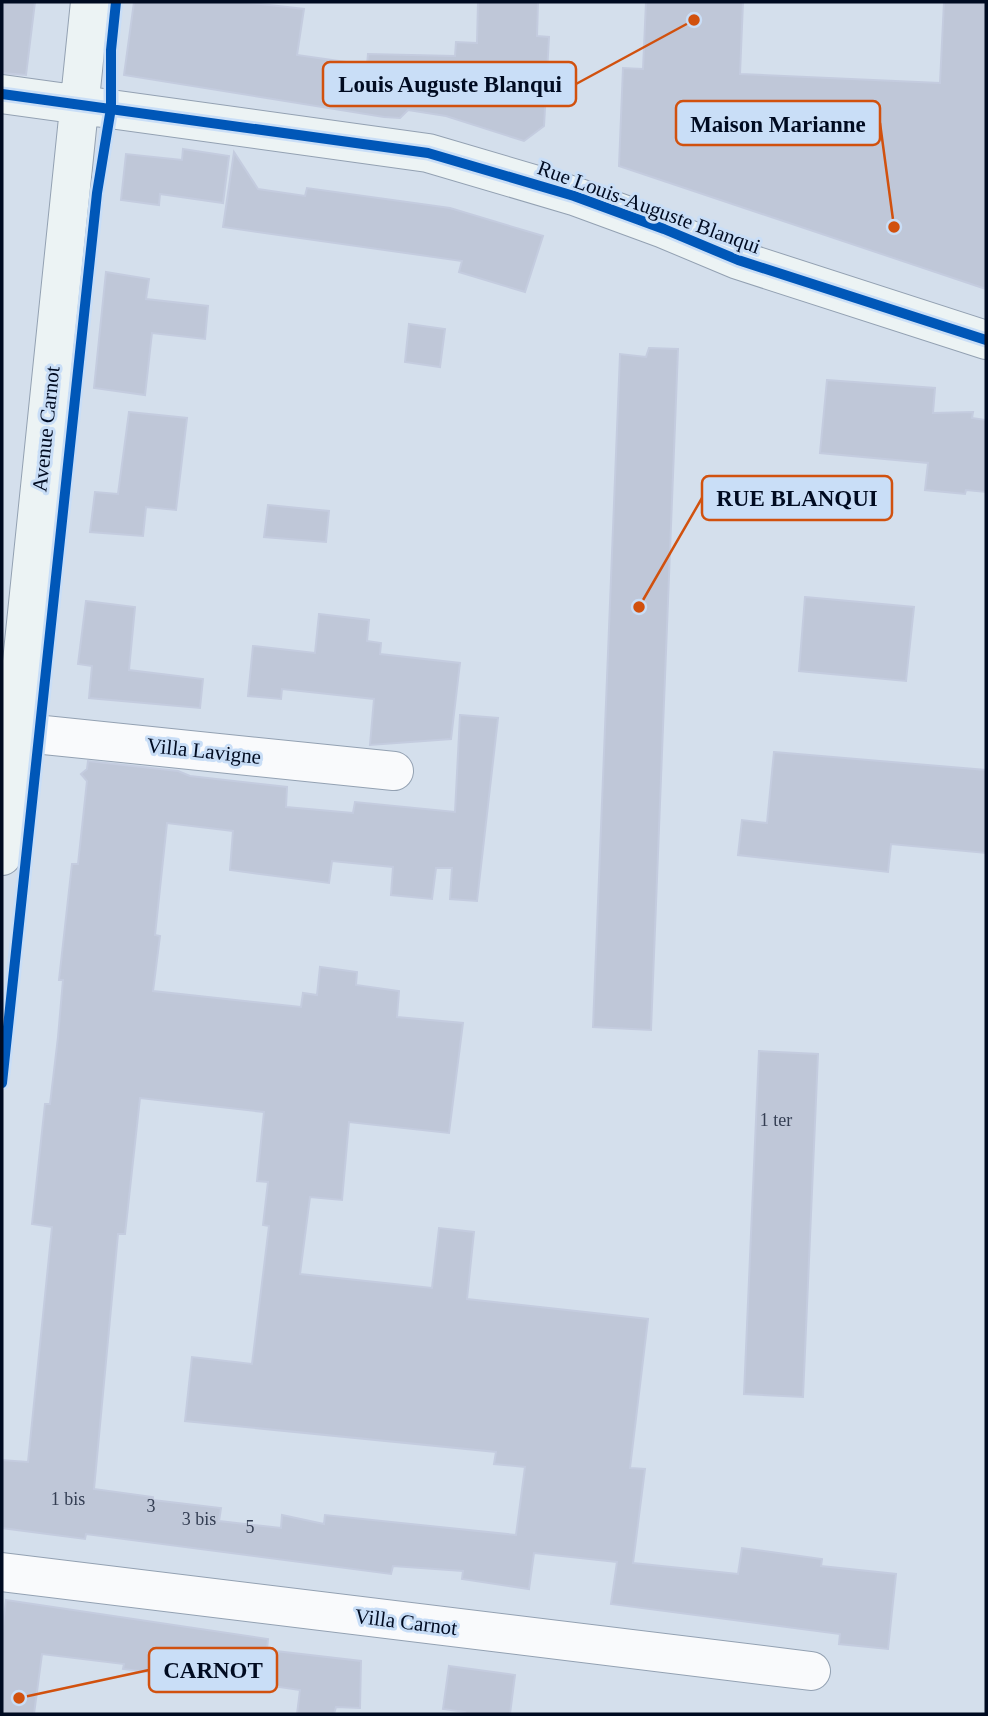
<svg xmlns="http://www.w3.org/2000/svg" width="988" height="1716" viewBox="0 0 988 1716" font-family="Georgia,serif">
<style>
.building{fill:#bfc7d8;stroke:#c4ccdf;stroke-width:2;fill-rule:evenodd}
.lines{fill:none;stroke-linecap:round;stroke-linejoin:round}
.street-casing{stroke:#93a1b2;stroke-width:40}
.secondary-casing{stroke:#93a1b2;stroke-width:40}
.street{stroke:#f9fafc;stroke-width:38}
.secondary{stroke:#ecf3f4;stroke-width:38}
.cycleway-casing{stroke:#c9def7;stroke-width:15}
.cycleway{stroke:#0057b8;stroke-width:10}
.labels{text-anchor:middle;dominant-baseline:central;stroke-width:6;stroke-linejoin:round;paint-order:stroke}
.number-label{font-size:18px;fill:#343e53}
.street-label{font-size:21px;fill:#000b21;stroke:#c9def7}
.leader{fill:none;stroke:#d1510e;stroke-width:2.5}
.callout-dot{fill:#d1510e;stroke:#c9def7;stroke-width:2.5}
.callout{fill:#c9def7;stroke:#d1510e;stroke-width:2.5}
.callout-label{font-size:23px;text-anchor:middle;font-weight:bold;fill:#000b21}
</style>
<rect width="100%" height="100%" fill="#d4dfec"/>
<path class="building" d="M 2,2 L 35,2 L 26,75 L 2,73 Z
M 134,2 L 242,2 L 304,9 L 297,55 L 367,65 L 368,54 L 455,56 L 456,42 L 477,43 L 478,2 L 538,2 L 537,36 L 549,37 L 544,126 L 524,141 L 446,116 L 408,110 L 400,118 L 384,117 L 124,75 Z
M 646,2 L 743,2 L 740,74 L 940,83 L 944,2 L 986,2 L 986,289 L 619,166 L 623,68 L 643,69 Z
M 183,149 L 229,156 L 223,203 L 160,194 L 159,205 L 121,200 L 126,154 L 182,160 Z
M 234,152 L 258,189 L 305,196 L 307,188 L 450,208 L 543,236 L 525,292 L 459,272 L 462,261 L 223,227 Z
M 106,272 L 149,279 L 146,299 L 208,306 L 205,339 L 152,333 L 145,395 L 94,388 Z
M 409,324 L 445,329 L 440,367 L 405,362 Z
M 649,348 L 678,349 L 651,1030 L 593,1027 L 620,354 L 646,357 Z
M 827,380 L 935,388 L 933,413 L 973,412 L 972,418 L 986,420 L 986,492 L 966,490 L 965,494 L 925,490 L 928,463 L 820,453 Z
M 129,412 L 187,418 L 176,510 L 146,507 L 143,536 L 90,532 L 95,492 L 118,494 Z
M 268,505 L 329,511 L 326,542 L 264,537 Z
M 805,597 L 914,607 L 906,681 L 799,671 Z
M 86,601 L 135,607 L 129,670 L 203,679 L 200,708 L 89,698 L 92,666 L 78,664 Z
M 319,614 L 369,620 L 367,641 L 381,643 L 380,654 L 460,663 L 451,739 L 370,745 L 374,699 L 282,689 L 281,699 L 248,696 L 253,646 L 315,653 Z
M 460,715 L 498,718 L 477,901 L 450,899 L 452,868 L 436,868 L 432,899 L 391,895 L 393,867 L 332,861 L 329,883 L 230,870 L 233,831 L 167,823 L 155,935 L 160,936 L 153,991 L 301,1007 L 303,993 L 317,995 L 320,967 L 357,972 L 356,985 L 399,991 L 397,1017 L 463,1023 L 449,1133 L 349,1122 L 342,1200 L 310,1197 L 300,1274 L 432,1288 L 439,1228 L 474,1232 L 467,1299 L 648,1319 L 630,1468 L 645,1469 L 633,1563 L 738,1574 L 742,1548 L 822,1559 L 821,1566 L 896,1574 L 888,1649 L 839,1644 L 840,1634 L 611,1604 L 617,1562 L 534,1553 L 529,1589 L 462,1579 L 463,1571 L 393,1566 L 391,1574 L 86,1534 L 85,1539 L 2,1528 L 2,1460 L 28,1462 L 52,1227 L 32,1224 L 45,1104 L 50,1104 L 58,1037 L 63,980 L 59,980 L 72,864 L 78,864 L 87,781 L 81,774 L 87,769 L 88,761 L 178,771 L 190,776 L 287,787 L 286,807 L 353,813 L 355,802 L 455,812 ZM 140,1098 L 264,1112 L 257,1181 L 268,1182 L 263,1225 L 269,1226 L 252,1364 L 192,1357 L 185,1421 L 496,1452 L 494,1464 L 525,1467 L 516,1535 L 325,1515 L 324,1524 L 282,1515 L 281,1528 L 219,1521 L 221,1508 L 153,1500 L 153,1497 L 94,1489 L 118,1234 L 125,1234 Z
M 774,752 L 986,770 L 986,853 L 891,844 L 888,872 L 738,855 L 742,820 L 767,823 Z
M 759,1051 L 818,1054 L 803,1397 L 744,1394 Z
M 6,1600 L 268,1639 L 267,1650 L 361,1661 L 360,1708 L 336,1707 L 334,1714 L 297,1714 L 300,1690 L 164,1670 L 164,1674 L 123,1669 L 124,1664 L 42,1654 L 34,1714 L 2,1714 L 2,1634 Z
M 449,1666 L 515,1675 L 510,1714 L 464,1714 L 465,1712 L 443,1709 Z"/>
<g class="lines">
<defs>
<path id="street" d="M 15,732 L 394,771
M 2,1572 L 811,1671"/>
<path id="secondary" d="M 2,94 L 428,153 L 574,196 L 664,229 L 738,260 L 986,340
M 2,856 L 90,2"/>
</defs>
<use href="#street" class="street-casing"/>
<use href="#secondary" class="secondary-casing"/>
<use href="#street" class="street"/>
<use href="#secondary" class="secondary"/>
<defs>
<path id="cycleway" d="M 2,94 L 428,153 L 574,196 L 664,229 L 738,260 L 986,340
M 2,1083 L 97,193 L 111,108 L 111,50 L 116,2"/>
</defs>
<use href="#cycleway" class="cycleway-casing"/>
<use href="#cycleway" class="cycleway"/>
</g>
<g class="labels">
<g class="number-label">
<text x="776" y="1120">1 ter</text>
<text x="68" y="1499">1 bis</text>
<text x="151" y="1506">3</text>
<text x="199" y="1519">3 bis</text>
<text x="250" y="1527">5</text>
</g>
<g class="street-label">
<text transform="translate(649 207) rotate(20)">Rue Louis-Auguste Blanqui</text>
<text transform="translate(46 429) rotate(-84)">Avenue Carnot</text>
<text transform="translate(204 751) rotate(6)">Villa Lavigne</text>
<text transform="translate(406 1622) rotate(7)">Villa Carnot</text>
</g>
</g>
<path class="leader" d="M694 20L576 84M894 227L880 123M639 607L702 498M19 1698L149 1670"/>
<g class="callout-dot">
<circle cx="694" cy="20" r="7"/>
<circle cx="894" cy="227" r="7"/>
<circle cx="639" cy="607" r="7"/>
<circle cx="19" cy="1698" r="7"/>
</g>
<g class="callout">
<rect x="323" y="62" width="253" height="44" rx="7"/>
<rect x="676" y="101" width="204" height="44" rx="7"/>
<rect x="702" y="476" width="190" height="44" rx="7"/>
<rect x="149" y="1648" width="128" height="44" rx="7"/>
</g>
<g class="callout-label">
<text x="450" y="92">Louis Auguste Blanqui</text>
<text x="778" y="132">Maison Marianne</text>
<text x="797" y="506">RUE BLANQUI</text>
<text x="213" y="1678">CARNOT</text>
</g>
<rect width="988" height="1716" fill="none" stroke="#000b21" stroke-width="7"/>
</svg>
